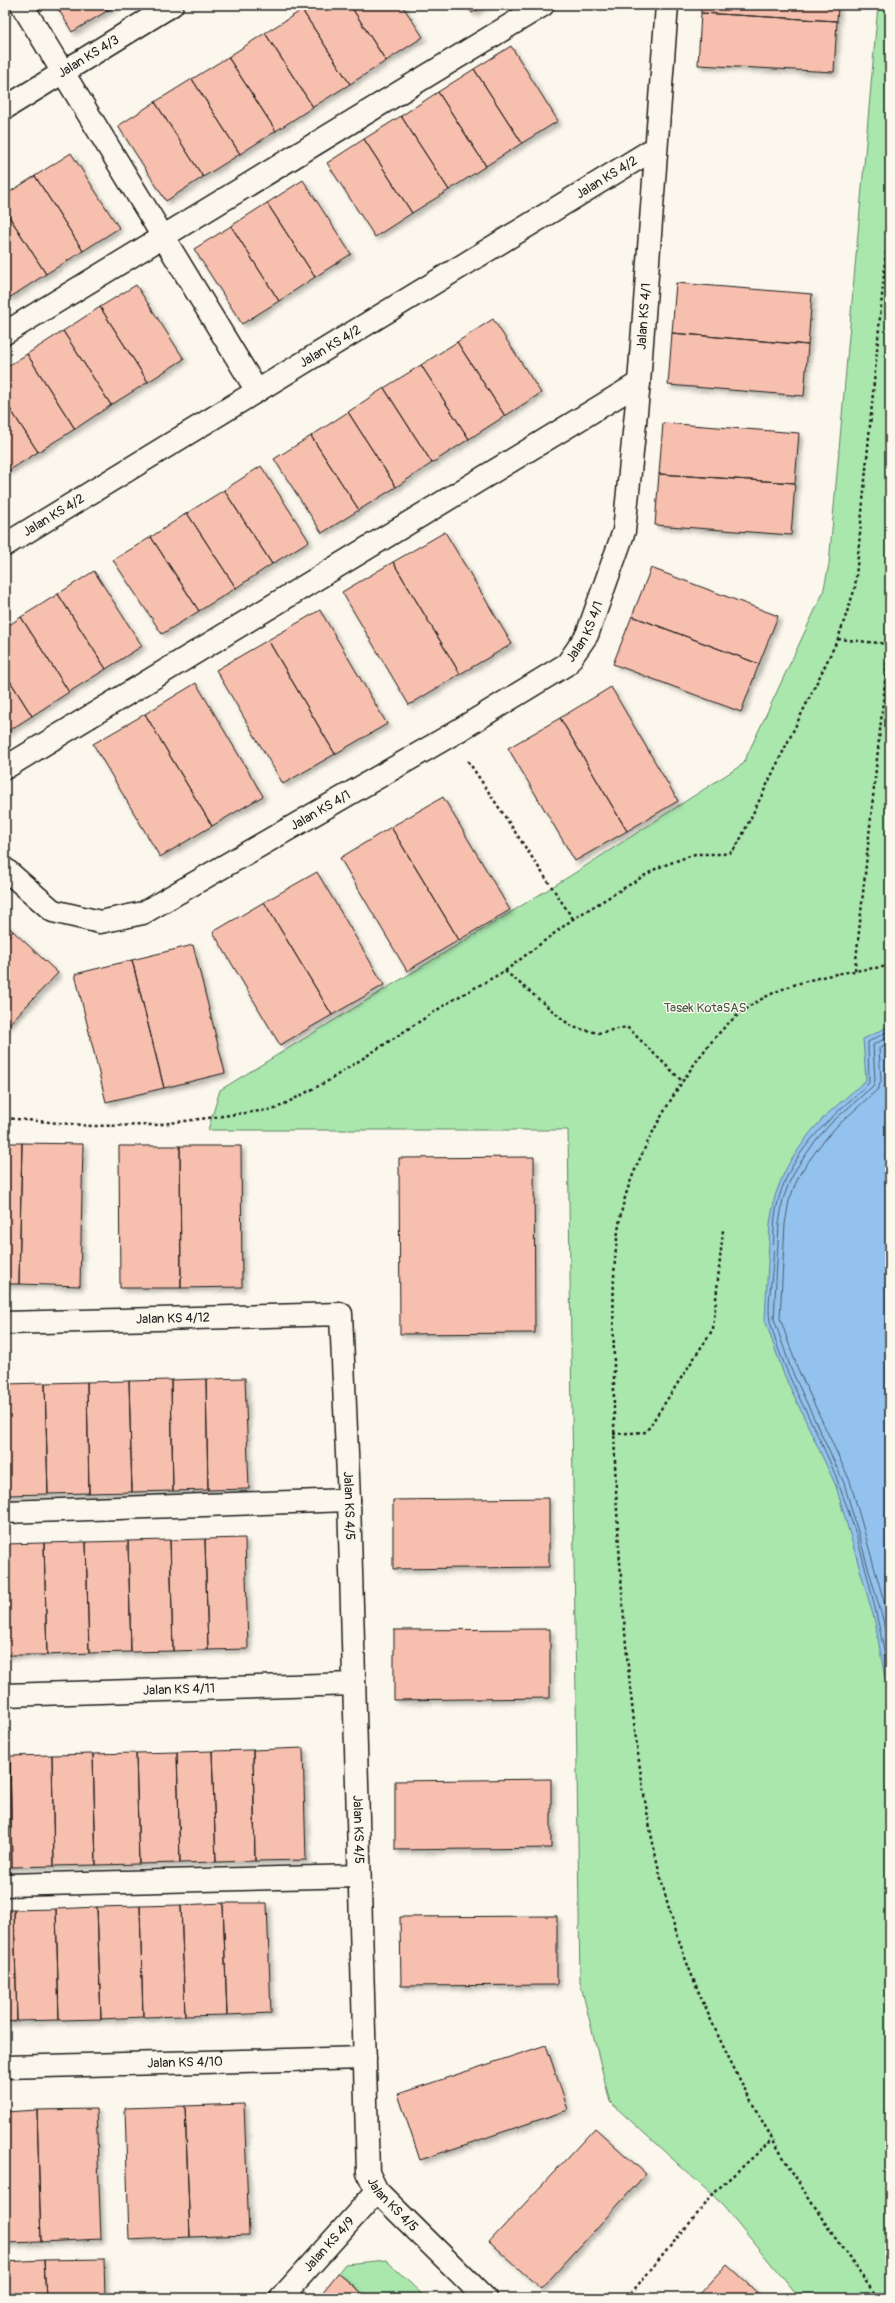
<svg xmlns="http://www.w3.org/2000/svg" width="895" height="2303" viewBox="0 0 895 2303" font-family="Pangolin,sans-serif">
<style>
.green{fill:#a9e7ad;stroke:#628264}
.water{fill:#92c2ed;stroke:#638099}
.lines{fill:none;stroke-linecap:round;stroke-linejoin:round}
.shore{stroke:#4b5e70;stroke-width:1}
.building{fill:#f7bfad;stroke:#1c1c1c;filter:url(#shadow)}
.service-casing{stroke:#1c1c1c;stroke-width:25}
.minor-casing{stroke:#1c1c1c;stroke-width:25}
.path{stroke:#1c1c1c;stroke-width:2.5;stroke-dasharray:3 3;stroke-linecap:butt}
.service{stroke:#fbf7ec;stroke-width:22}
.minor{stroke:#fbf7ec;stroke-width:22}
.labels{text-anchor:middle;dominant-baseline:central;stroke-width:3;stroke-linejoin:round;paint-order:stroke}
.street-label{font-size:13px;fill:#1c1c1c;stroke:#fbf7ec}
.park-label{font-size:13px;fill:#465948;stroke:#fbf7ec}
</style>
<defs>
<filter id="shadow"><feDropShadow dx="3.5" dy="3.5" stdDeviation="2" flood-color="#0004"/></filter>
</defs>
<rect width="100%" height="100%" fill="#fbf7ec"/>
<filter id="ink" filterUnits="userSpaceOnUse"><feTurbulence type="fractalNoise" baseFrequency=".025" numOctaves="2"/><feDisplacementMap in="SourceGraphic" scale="8" xChannelSelector="R" yChannelSelector="G"/><feConvolveMatrix kernelMatrix="1 2 1 2 8 2 1 2 1" color-interpolation-filters="sRGB"/></filter>
<g filter="url(#ink)">
<path class="green" d="M 878,5 L 890,5 L 890,2298 L 799,2298 L 723,2205 L 610,2102 L 580,1982 L 568,1130 L 208,1130 L 220,1090 L 570,876 L 743,764 L 823,593 L 829,564 Z
M 386,2260 L 426,2298 L 368,2298 L 338,2273 L 345,2264 Z"/>
<path class="water" d="M 890,1026 L 890,1724 L 887,1690 L 875,1622 L 836,1486 L 783,1372 L 765,1320 L 770,1223 L 775,1196 L 781,1180 L 788,1165 L 809,1134 L 825,1116 L 866,1080 L 863,1039 Z"/>
<g class="lines">
<path class="shore" d="M 890,1030 L 868,1042 L 869,1083 C 829,1120 787,1153 776,1210 C 773,1227 774,1245 773,1262 C 772,1277 767,1308 770,1321 C 784,1379 819,1429 839,1485 C 863,1547 878,1617 890,1682
M 890,1036 L 873,1045 L 875,1080 L 873,1086 L 832,1122 L 816,1140 L 796,1169 L 789,1183 L 783,1199 L 779,1224 L 774,1319 L 791,1369 L 844,1483 L 883,1620 L 890,1655
M 890,1042 L 879,1048 L 881,1081 L 878,1089 L 836,1127 L 821,1144 L 801,1172 L 795,1185 L 789,1201 L 785,1224 L 780,1318 L 797,1367 L 850,1481 L 890,1623"/>
</g>
<path class="building" d="M 56,5 L 103,5 L 107,11 L 72,32 Z
M 103,5 L 117,5 L 107,11 Z
M 309,5 L 350,5 L 386,61 L 350,84 L 302,10 Z
M 350,5 L 402,5 L 423,37 L 386,61 Z
M 467,5 L 485,5 L 472,13 Z
M 701,5 L 838,5 L 837,21 L 701,13 Z
M 302,10 L 350,84 L 313,107 L 265,33 Z
M 701,13 L 837,21 L 834,72 L 698,65 Z
M 265,33 L 313,107 L 276,131 L 228,57 Z
M 511,46 L 558,121 L 522,143 L 474,69 Z
M 228,57 L 276,131 L 240,154 L 192,79 Z
M 474,69 L 522,143 L 486,166 L 438,92 Z
M 192,79 L 240,154 L 203,177 L 155,102 Z
M 438,92 L 486,166 L 449,190 L 401,116 Z
M 155,102 L 203,177 L 166,201 L 118,126 Z
M 401,116 L 449,190 L 412,213 L 364,139 Z
M 364,139 L 412,213 L 375,237 L 327,163 Z
M 71,153 L 119,228 L 83,251 L 35,176 Z
M 35,176 L 83,251 L 46,274 L 5,210 L 5,195 Z
M 303,180 L 351,254 L 315,277 L 267,203 Z
M 267,203 L 315,277 L 279,301 L 231,226 Z
M 5,210 L 46,274 L 9,298 L 5,292 Z
M 231,226 L 279,301 L 242,324 L 194,249 Z
M 676,283 L 812,294 L 808,345 L 672,333 Z
M 136,285 L 184,359 L 148,382 L 100,307 Z
M 100,307 L 148,382 L 111,405 L 63,331 Z
M 493,319 L 541,393 L 505,416 L 457,342 Z
M 63,331 L 111,405 L 75,429 L 27,354 Z
M 672,333 L 808,345 L 804,396 L 668,385 Z
M 457,342 L 505,416 L 469,439 L 421,365 Z
M 27,354 L 75,429 L 38,452 L 5,401 L 5,368 Z
M 421,365 L 469,439 L 432,463 L 384,388 Z
M 384,388 L 432,463 L 396,487 L 348,412 Z
M 5,401 L 38,452 L 5,473 Z
M 348,412 L 396,487 L 359,510 L 311,436 Z
M 663,423 L 799,433 L 795,483 L 659,474 Z
M 311,436 L 359,510 L 322,533 L 274,459 Z
M 261,466 L 309,541 L 272,564 L 224,490 Z
M 659,474 L 795,483 L 791,535 L 655,525 Z
M 224,490 L 272,564 L 236,588 L 187,513 Z
M 187,513 L 236,588 L 199,611 L 151,537 Z
M 445,532 L 512,644 L 460,674 L 393,562 Z
M 151,537 L 199,611 L 162,634 L 113,560 Z
M 393,562 L 460,674 L 409,705 L 342,592 Z
M 651,568 L 778,616 L 759,664 L 632,616 Z
M 94,571 L 142,646 L 106,669 L 58,594 Z
M 58,594 L 106,669 L 69,692 L 21,617 Z
M 320,610 L 387,724 L 335,754 L 268,640 Z
M 632,616 L 759,664 L 741,712 L 613,664 Z
M 21,617 L 69,692 L 32,716 L 5,673 L 5,628 Z
M 268,640 L 335,754 L 283,784 L 216,670 Z
M 5,673 L 32,716 L 5,733 Z
M 196,683 L 263,796 L 212,826 L 145,714 Z
M 611,687 L 678,801 L 627,831 L 560,718 Z
M 145,714 L 212,826 L 160,857 L 93,744 Z
M 560,718 L 627,831 L 575,861 L 508,748 Z
M 443,797 L 510,910 L 459,940 L 391,827 Z
M 391,827 L 459,940 L 407,971 L 340,858 Z
M 317,872 L 384,985 L 332,1015 L 264,902 Z
M 264,902 L 332,1015 L 280,1045 L 213,932 Z
M 5,924 L 13,931 L 5,940 Z
M 13,931 L 58,973 L 5,1028 L 5,940 Z
M 193,945 L 225,1073 L 164,1088 L 132,960 Z
M 132,960 L 164,1088 L 106,1102 L 75,974 Z
M 5,1143 L 22,1143 L 19,1284 L 5,1284 Z
M 22,1143 L 83,1144 L 80,1286 L 19,1284 Z
M 119,1146 L 180,1146 L 181,1288 L 120,1288 Z
M 180,1146 L 241,1146 L 242,1287 L 181,1288 Z
M 534,1157 L 535,1333 L 400,1334 L 399,1158 Z
M 245,1378 L 249,1489 L 208,1490 L 206,1379 Z
M 206,1379 L 208,1490 L 173,1491 L 171,1380 Z
M 171,1380 L 173,1491 L 132,1492 L 129,1381 Z
M 129,1381 L 132,1492 L 89,1493 L 87,1382 Z
M 87,1382 L 89,1493 L 48,1494 L 45,1383 Z
M 45,1383 L 48,1494 L 6,1495 L 5,1384 Z
M 549,1498 L 549,1567 L 393,1569 L 393,1500 Z
M 245,1538 L 248,1649 L 208,1650 L 205,1539 Z
M 205,1539 L 208,1650 L 173,1651 L 170,1540 Z
M 170,1540 L 173,1651 L 131,1652 L 128,1541 Z
M 128,1541 L 131,1652 L 89,1653 L 86,1542 Z
M 86,1542 L 89,1653 L 47,1655 L 44,1543 Z
M 44,1543 L 47,1655 L 5,1655 L 5,1544 Z
M 550,1629 L 550,1698 L 394,1700 L 394,1630 Z
M 303,1748 L 306,1860 L 255,1861 L 253,1750 Z
M 253,1750 L 255,1861 L 216,1862 L 212,1751 Z
M 212,1751 L 216,1862 L 180,1863 L 177,1752 Z
M 177,1752 L 180,1863 L 139,1864 L 136,1753 Z
M 136,1753 L 139,1864 L 96,1865 L 93,1754 Z
M 93,1754 L 96,1865 L 54,1866 L 52,1755 Z
M 52,1755 L 54,1866 L 12,1867 L 10,1756 Z
M 5,1756 L 10,1756 L 12,1867 L 5,1868 Z
M 551,1779 L 551,1848 L 395,1850 L 395,1781 Z
M 223,1903 L 267,1903 L 271,2013 L 227,2015 Z
M 223,1903 L 227,2015 L 185,2016 L 181,1905 Z
M 181,1905 L 185,2016 L 143,2017 L 140,1906 Z
M 140,1906 L 143,2017 L 101,2019 L 97,1907 Z
M 97,1907 L 101,2019 L 59,2020 L 56,1909 Z
M 56,1909 L 59,2020 L 17,2021 L 14,1910 Z
M 5,1910 L 14,1910 L 17,2021 L 5,2022 Z
M 557,1916 L 557,1985 L 401,1986 L 400,1917 Z
M 546,2045 L 568,2110 L 420,2160 L 398,2094 Z
M 244,2104 L 249,2235 L 190,2237 L 185,2106 Z
M 185,2106 L 190,2237 L 129,2240 L 125,2108 Z
M 96,2109 L 101,2239 L 41,2242 L 37,2110 Z
M 37,2110 L 41,2242 L 5,2243 L 5,2112 Z
M 595,2128 L 646,2174 L 541,2289 L 489,2242 Z
M 104,2259 L 105,2298 L 46,2298 L 44,2260 Z
M 44,2260 L 46,2298 L 5,2298 L 5,2262 Z
M 727,2265 L 763,2298 L 696,2298 Z
M 338,2273 L 368,2298 L 318,2298 Z"/>
<g class="lines">
<defs>
<path id="service" d="M 22,5 L 257,391
M 5,333 L 543,5
M 5,768 L 639,383
M 5,1512 L 349,1500
M 5,1885 L 359,1876"/>
<g id="minor">
<path id="s1" d="M 5,108 L 172,5"/>
<path id="s2" d="M 5,545 L 655,148"/>
<path id="s3" d="M 5,869 L 53,911 L 100,922 L 143,913 L 451,735 L 567,664 L 587,635 L 624,531 L 639,383 L 667,5"/>
<path id="s4" d="M 5,1323 L 341,1314 L 349,1500 L 368,2173 L 377,2191 L 485,2298"/>
<path id="s5" d="M 5,1695 L 354,1684"/>
<path id="s6" d="M 5,2067 L 365,2058"/>
<path id="s7" d="M 281,2298 L 377,2191"/>
</g>
</defs>
<use href="#service" class="service-casing"/>
<use href="#minor" class="minor-casing"/>
<path class="path" d="M 838,639 L 889,644
M 468,761 L 573,919
M 855,970 L 889,644
M 505,971 L 572,1027 L 598,1033 L 627,1027 L 683,1082
M 5,1118 L 92,1126 L 155,1125 L 275,1109 L 328,1081 L 451,1001 L 505,971 L 573,919 L 657,868 L 695,854 L 723,854 L 732,852 L 739,842 L 838,639 L 855,588 L 890,209
M 613,1434 L 646,1432 L 713,1329 L 723,1230
M 627,2298 L 719,2188 L 772,2140
M 878,2298 C 801,2194 734,2084 687,1963 C 649,1862 636,1752 626,1645 C 619,1555 613,1465 614,1375 C 614,1319 610,1260 623,1205 C 636,1152 691,1057 732,1020 C 775,981 835,973 890,966"/>
<use href="#service" class="service"/>
<use href="#minor" class="minor"/>
</g>
</g>
<g class="labels">
<g class="street-label">
<text stroke="none"><textPath href="#s1" startOffset="98">Jalan KS 4/3</textPath></text>
<text stroke="none"><textPath href="#s2" startOffset="705">Jalan KS 4/2</textPath></text>
<text stroke="none"><textPath href="#s3" startOffset="1009">Jalan KS 4/1</textPath></text>
<text stroke="none"><textPath href="#s2" startOffset="381">Jalan KS 4/2</textPath></text>
<text stroke="none"><textPath href="#s2" startOffset="57">Jalan KS 4/2</textPath></text>
<text stroke="none"><textPath href="#s3" startOffset="685">Jalan KS 4/1</textPath></text>
<text stroke="none"><textPath href="#s3" startOffset="361">Jalan KS 4/1</textPath></text>
<text stroke="none"><textPath href="#s4" startOffset="168">Jalan KS 4/12</textPath></text>
<text stroke="none"><textPath href="#s4" startOffset="528">Jalan KS 4/5</textPath></text>
<text stroke="none"><textPath href="#s5" startOffset="174">Jalan KS 4/11</textPath></text>
<text stroke="none"><textPath href="#s4" startOffset="852">Jalan KS 4/5</textPath></text>
<text stroke="none"><textPath href="#s6" startOffset="180">Jalan KS 4/10</textPath></text>
<text stroke="none"><textPath href="#s4" startOffset="1236">Jalan KS 4/5</textPath></text>
<text stroke="none"><textPath href="#s7" startOffset="72">Jalan KS 4/9</textPath></text>
</g>
<g class="park-label">
<text x="705" y="1008">Tasek KotaSAS</text>
</g>
</g>
<rect width="895" height="2303" fill="none" stroke="#fbf7ec" stroke-width="20"/>
<rect x="10" y="10" width="875" height="2283" fill="none" stroke="#1c1c1c" stroke-width="1.5" filter="url(#ink)"/>
</svg>
